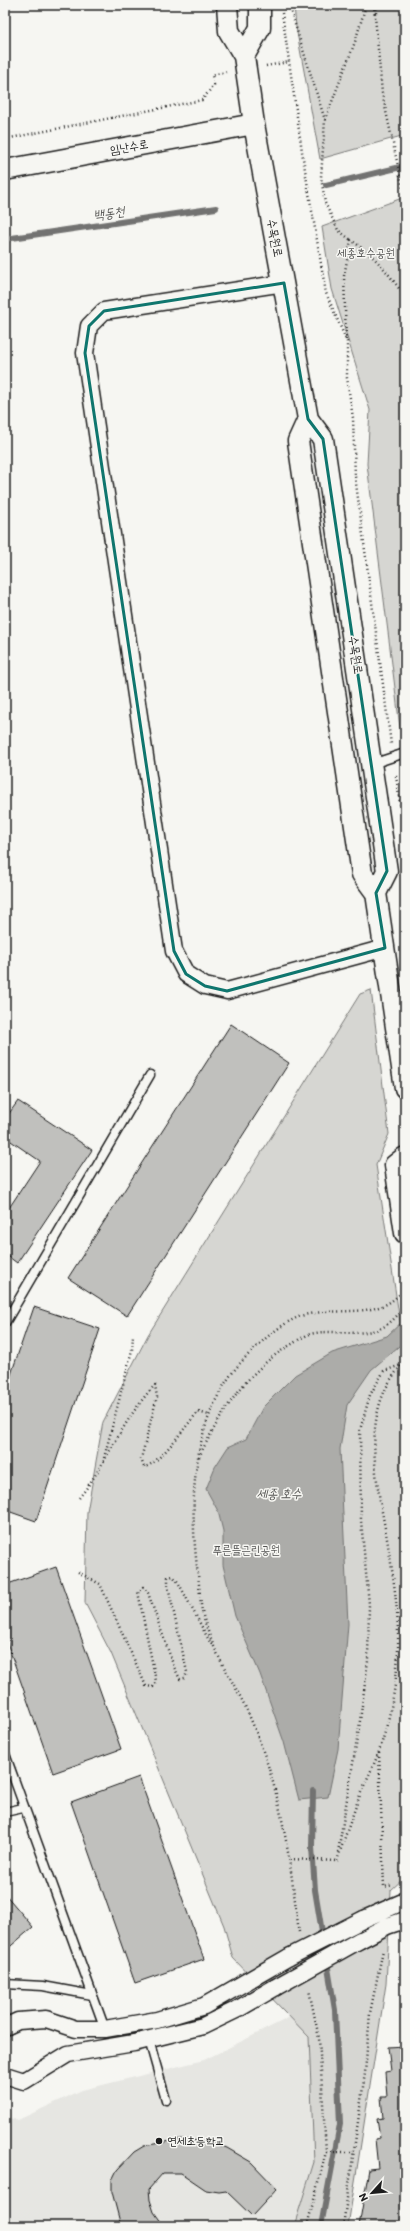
<svg xmlns="http://www.w3.org/2000/svg" width="410" height="2231" viewBox="0 0 410 2231" font-family="Itim,'Poor Story',sans-serif">
<style>
.built{fill:#e6e6e2}
.green{fill:#d6d6d2;stroke:#797977}
.water{fill:#acaca9;stroke:#727271}
.lines{fill:none;stroke-linecap:round;stroke-linejoin:round}
.stream{stroke:#727271;stroke-width:6}
.building{fill:#c0c0bd;stroke:#1c1c1c}
.service-casing{stroke:#1c1c1c;stroke-width:11}
.minor-casing{stroke:#1c1c1c;stroke-width:19}
.tertiary-casing{stroke:#1c1c1c;stroke-width:23}
.path{stroke:#1c1c1c;stroke-width:2.5;stroke-dasharray:1 3;stroke-linecap:butt}
.service{stroke:#f6f6f2;stroke-width:8}
.minor{stroke:#f6f6f2;stroke-width:16}
.tertiary{stroke:#f6f6f2;stroke-width:20}
.minor-bridge-casing{stroke:#1c1c1c;stroke-width:19;stroke-linecap:butt}
.minor-bridge{stroke:#f6f6f2;stroke-width:16}
.marked{fill:none;stroke:#0f766e;stroke-width:3;stroke-linejoin:round}
.poi-dot{fill:#1c1c1c;stroke:#f6f6f2;stroke-width:1.5}
.labels{text-anchor:middle;dominant-baseline:central;stroke-width:3;stroke-linejoin:round;paint-order:stroke}
.street-label{font-size:12px;fill:#1c1c1c;stroke:#f6f6f2}
.park-label{font-size:12px;fill:#545453;stroke:#f6f6f2}
.poi-label{font-size:12px;fill:#1c1c1c;stroke:#f6f6f2;text-anchor:start}
.water-label{font-size:13px;font-style:italic;fill:#565654;stroke:#f6f6f2}
</style>
<rect width="100%" height="100%" fill="#f6f6f2"/>
<filter id="ink" filterUnits="userSpaceOnUse"><feTurbulence type="fractalNoise" baseFrequency=".025" numOctaves="2"/><feDisplacementMap in="SourceGraphic" scale="8" xChannelSelector="R" yChannelSelector="G"/><feConvolveMatrix kernelMatrix="1 2 1 2 8 2 1 2 1" color-interpolation-filters="sRGB"/></filter>
<g filter="url(#ink)">
<path class="built" d="M 290,2017 L 309,2037 L 314,2162 L 294,2226 L 5,2226 L 5,2117 L 18,2120 L 82,2090 L 204,2060 Z"/>
<path class="green" d="M 294,5 L 405,5 L 405,135 L 320,159 L 296,27 Z
M 405,197 L 405,768 L 367,464 L 370,410 L 332,289 L 322,227 Z
M 371,990 L 389,1134 L 376,1165 L 405,1354 L 405,1877 L 391,1890 L 386,1984 L 348,2226 L 294,2226 L 314,2162 L 309,2037 L 233,1958 L 224,1926 L 111,1653 L 85,1603 L 87,1512 L 103,1422 L 148,1335 L 360,994 Z"/>
<path class="water" d="M 405,1319 L 405,1341 L 371,1370 L 347,1405 L 340,1449 L 348,1624 L 338,1749 L 328,1797 L 299,1800 L 284,1742 L 260,1674 L 235,1616 L 223,1565 L 223,1531 L 218,1511 L 206,1489 L 215,1467 L 228,1447 L 246,1439 L 263,1407 L 295,1375 L 332,1353 L 387,1336 Z"/>
<g class="lines">
<path class="stream" d="M 326,185 L 405,166
M 5,239 L 216,208
M 313,1791 L 312,1847 L 315,1890 L 335,2010 L 340,2124 L 321,2226"/>
</g>
<path class="building" d="M 231,1024 L 289,1063 L 127,1316 L 68,1278 Z
M 18,1101 L 92,1150 L 17,1263 L 5,1254 L 5,1214 L 40,1161 L 5,1137 L 5,1119 Z
M 34,1307 L 100,1329 L 36,1521 L 5,1510 L 5,1392 Z
M 56,1567 L 121,1749 L 53,1773 L 5,1637 L 5,1585 Z
M 139,1777 L 204,1959 L 135,1983 L 71,1802 Z
M 5,1894 L 33,1927 L 5,1951 Z
M 405,2046 L 405,2226 L 359,2226 L 369,2169 L 378,2168 L 375,2139 L 380,2138 L 377,2119 L 383,2118 L 381,2097 L 387,2097 L 385,2072 L 391,2071 L 388,2047 Z
M 180,2139 L 211,2142 L 227,2148 L 251,2162 L 277,2189 L 252,2216 L 226,2191 L 219,2192 L 206,2190 L 181,2173 L 163,2173 L 149,2189 L 150,2200 L 154,2212 L 164,2226 L 121,2226 L 112,2192 L 112,2180 L 117,2170 L 134,2152 L 144,2146 Z"/>
<g class="lines">
<defs>
<path id="service" d="M 372,764 L 405,753
M 5,1323 L 150,1075
M 5,1754 L 105,2029
M 5,1812 L 23,1808
M 5,1984 L 43,1986 L 92,1995
M 149,2040 L 166,2100"/>
<path id="minor" d="M 284,283 L 104,311 L 89,326 L 85,353 L 174,951 L 186,974 L 205,986 L 227,991 L 385,948
M 364,1919 L 405,1901
M 360,1940 L 387,1926 L 405,1920
M 5,2027 L 18,2021 L 46,2019 L 76,2029 L 105,2029 L 157,2020 L 204,2006 L 289,1957
M 5,2075 L 24,2081 L 68,2054 L 134,2043 L 203,2026 L 238,2009 L 276,1987"/>
<path id="tertiary" d="M 227,5 L 229,31 L 244,56 L 254,124 L 308,419 L 323,439 L 387,871 L 376,893
M 244,56 L 260,28 L 260,5
M 5,170 L 254,124
M 308,419 L 298,441 L 362,874 L 376,893 L 405,1088
M 405,1157 L 395,1165 L 405,1233"/>
</defs>
<use href="#service" class="service-casing"/>
<use href="#minor" class="minor-casing"/>
<use href="#tertiary" class="tertiary-casing"/>
<path class="path" d="M 289,5 L 325,120 L 321,177 L 325,203 L 338,230 L 351,240
M 374,5 L 382,93 L 405,198
M 282,13 L 303,158 L 326,293 L 347,342 L 347,378 L 353,418 L 355,476 L 391,744
M 376,13 L 377,5
M 266,66 L 289,62
M 325,120 L 355,42 L 366,5
M 5,139 L 202,100 L 214,85 L 212,75 L 226,72
M 346,340 L 344,276 L 351,240 C 377,258 387,271 405,297
M 396,776 L 405,837
M 199,1457 C 221,1412 247,1370 292,1344 C 297,1341 304,1336 310,1334 C 335,1328 362,1339 385,1326 C 392,1322 399,1313 405,1308
M 104,1458 L 132,1350 L 133,1335
M 79,1498 C 107,1463 124,1417 155,1385 L 157,1397 L 141,1459 L 144,1467 C 160,1464 186,1425 198,1412 L 209,1415
M 78,1572 L 100,1584 L 146,1686 L 153,1687 L 156,1681 L 138,1592 L 143,1587 L 148,1593 L 174,1667 L 180,1679 L 185,1678 L 187,1672 L 168,1586 L 168,1577 L 173,1576 L 178,1582 L 212,1646
M 379,1753 L 384,1887 L 393,1885
M 338,1852 L 359,1728 L 368,1661 L 369,1604 L 361,1521 L 360,1430 L 370,1395 L 384,1371 L 401,1365
M 290,1859 L 337,1861
M 337,1861 C 344,1839 352,1817 360,1795 C 366,1780 374,1766 379,1751 C 390,1719 397,1684 398,1650 C 399,1615 394,1580 388,1545 C 378,1485 356,1410 405,1362
M 299,1932 C 291,1870 284,1809 263,1751 C 257,1734 250,1716 242,1700 C 229,1675 214,1652 206,1625 C 200,1610 200,1591 198,1575 C 188,1499 191,1409 250,1353 C 264,1339 282,1323 301,1316 C 328,1307 366,1317 390,1302 C 395,1299 400,1294 405,1289
M 326,2152 L 354,2152
M 307,2226 L 326,2152 L 319,2038 L 309,1990
M 343,2226 L 365,2073 L 370,2013 L 383,1950"/>
<use href="#service" class="service"/>
<use href="#minor" class="minor"/>
<use href="#tertiary" class="tertiary"/>
<defs>
<path id="minor-bridge" d="M 289,1957 L 364,1919
M 276,1987 L 360,1940"/>
</defs>
<use href="#minor-bridge" class="minor-bridge-casing"/>
<use href="#minor-bridge" class="minor-bridge"/>
</g>
</g>
<path class="marked" d="M 284,283 L 308,419 L 323,439 L 387,871 L 376,893 L 385,948 L 227,991 L 205,986 L 186,974 L 174,951 L 85,353 L 89,326 L 104,311 Z"/>
<circle class="poi-dot" cx="159" cy="2141" r="4"/>
<g class="labels">
<g class="street-label">
<text transform="translate(129 147) rotate(-10)">임난수로</text>
<text transform="translate(275 238) rotate(79)">수목원로</text>
<text transform="translate(356 655) rotate(82)">수목원로</text>
</g>
<g class="park-label">
<text x="366" y="253">세종호수공원</text>
<text x="246" y="1550">푸른뜰근린공원</text>
</g>
<g class="poi-label">
<text x="167" y="2141">연세초등학교</text>
</g>
<g class="water-label">
<text transform="translate(109 213) rotate(-8)">백동천</text>
<text x="279" y="1493">세종 호수</text>
</g>
</g>
<rect width="410" height="2231" fill="none" stroke="#f6f6f2" stroke-width="20"/>
<rect x="10" y="10" width="390" height="2211" fill="none" stroke="#1c1c1c" stroke-width="1.5" filter="url(#ink)"/>
<g transform="translate(372 2193) rotate(243)" stroke="#f6f6f2" stroke-width="3" paint-order="stroke">
<path d="M0-3L7 15L0 10L-7 15Z" fill="#1c1c1c"/>
<text y="-6" font-size="11" font-weight="bold" text-anchor="middle" fill="#1c1c1c">N</text>
</g>
</svg>
